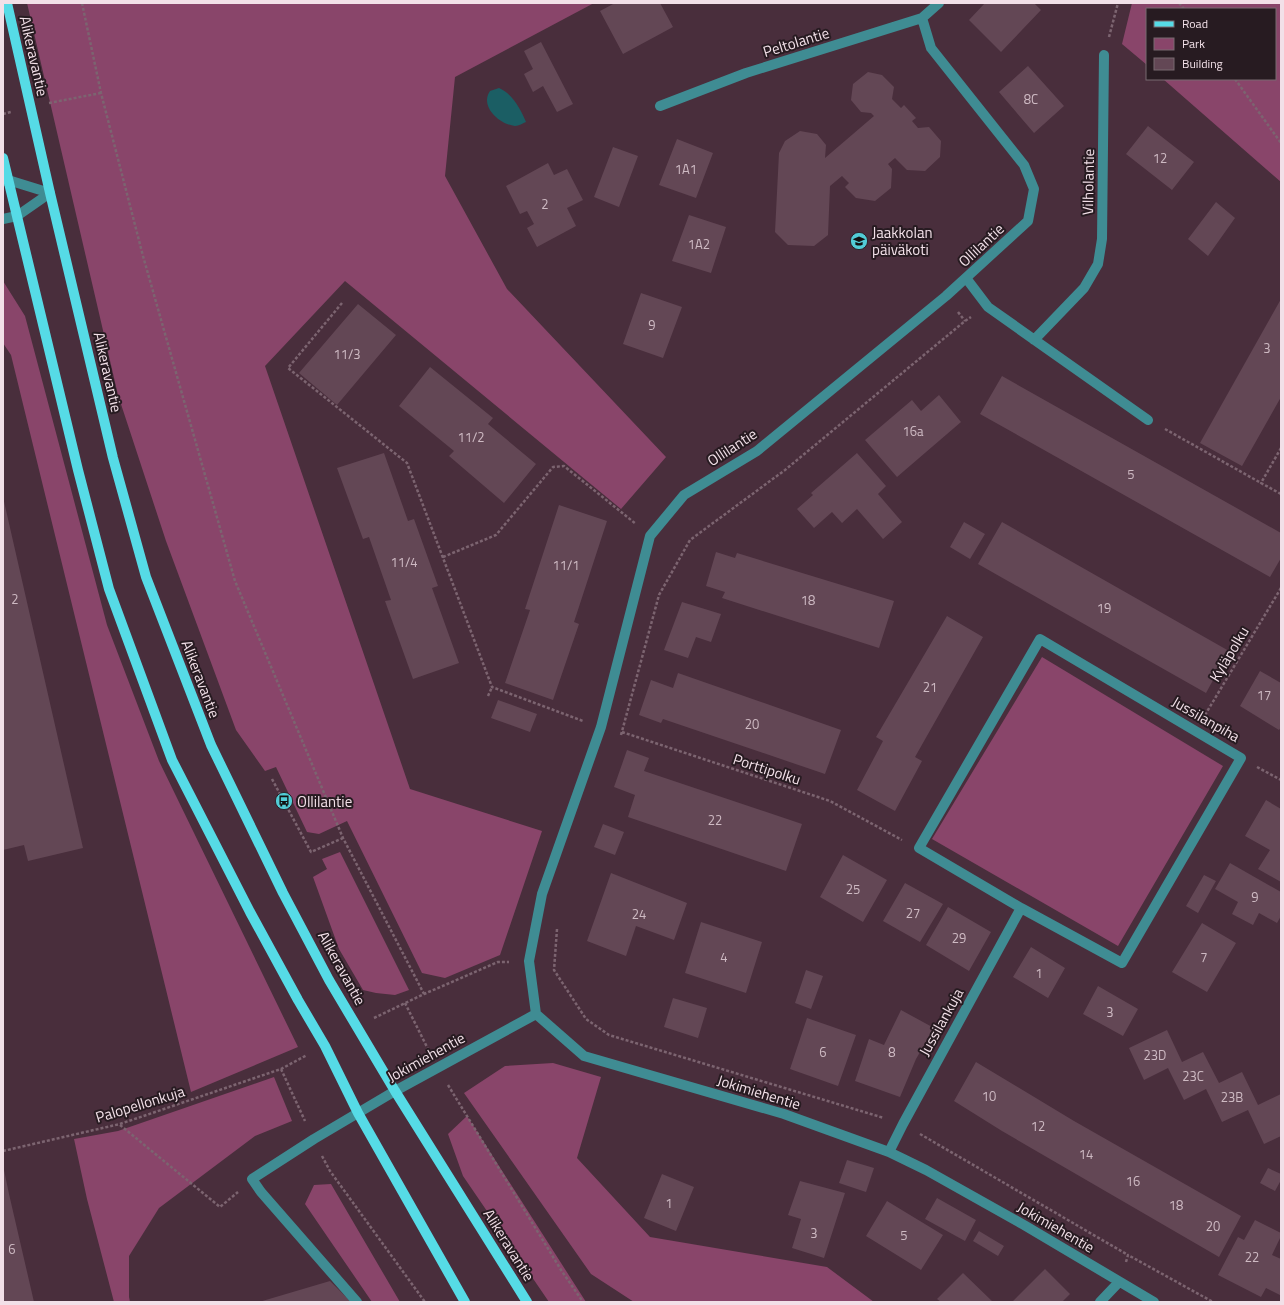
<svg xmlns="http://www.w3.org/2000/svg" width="1284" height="1305" viewBox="0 0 1284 1305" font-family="'Titillium Web',sans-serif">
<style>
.green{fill:#89456a}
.water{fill:#1b5e64}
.building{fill:#634755}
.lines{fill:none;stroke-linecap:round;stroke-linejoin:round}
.path{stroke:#7c6470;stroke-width:2.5;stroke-dasharray:3 2;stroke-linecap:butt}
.minor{stroke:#3f8c93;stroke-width:10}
.major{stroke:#56dbe6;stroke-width:10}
.labels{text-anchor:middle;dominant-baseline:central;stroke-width:4;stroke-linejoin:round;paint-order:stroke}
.number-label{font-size:13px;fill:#cebac3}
.street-label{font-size:15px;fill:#f2e0e8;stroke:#271b21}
.poi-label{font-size:15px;fill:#f2e0e8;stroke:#271b21;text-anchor:start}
</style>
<rect width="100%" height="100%" fill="#492e3c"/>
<path class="green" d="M 27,3 L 594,3 L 455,77 L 445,176 L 507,289 L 666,457 L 621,509 L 345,281 L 265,366 L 410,789 L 542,831 L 500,955 L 445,978 L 422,973 L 347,821 L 319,834 L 307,832 L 276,767 L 265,771 L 236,730 L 166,541 L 118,395 Z
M 1132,3 L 1281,3 L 1281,182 L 1163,79 L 1275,79 L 1275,9 L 1147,9 L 1147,65 L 1122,44 Z
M 3,281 L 25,316 L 107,625 L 159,761 L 298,1047 L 191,1092 L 11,355 L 3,343 Z
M 1042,657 L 1223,766 L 1118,946 L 932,839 Z
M 340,852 L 409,990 L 395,995 L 376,993 L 363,990 L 339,949 L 313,877 L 327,869 L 322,859 Z
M 553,1063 L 601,1077 L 577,1158 L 650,1237 L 827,1267 L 874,1302 L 634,1302 L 591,1274 L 464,1093 L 505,1066 Z
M 274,1077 L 292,1121 L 255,1136 L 159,1208 L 129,1256 L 129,1297 L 130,1302 L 114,1302 L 87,1199 L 74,1139 L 118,1131 Z
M 467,1116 L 586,1302 L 549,1302 L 463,1176 L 448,1134 Z
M 331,1184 L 400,1302 L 372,1302 L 305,1204 L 314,1185 Z"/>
<path class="water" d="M 499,88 C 512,93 521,110 526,122 C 523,123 519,126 515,126 C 503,125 487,113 487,100 C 487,97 488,94 490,91 Z"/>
<path class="building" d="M 615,3 L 660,3 L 673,27 L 623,54 L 600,11 Z
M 985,3 L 1034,3 L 1041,10 L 1001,52 L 969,20 Z
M 541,42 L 573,104 L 557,112 L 543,86 L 533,92 L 524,74 L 533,69 L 524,51 Z
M 1028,66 L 1064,106 L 1034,133 L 999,92 Z
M 868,72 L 882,75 L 894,87 L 892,99 L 901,108 L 904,105 L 916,118 L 912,121 L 918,128 L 929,127 L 941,141 L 940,157 L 925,171 L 907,170 L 895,158 L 888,164 L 892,169 L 891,188 L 875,201 L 856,198 L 845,187 L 849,183 L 842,176 L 830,186 L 828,235 L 814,246 L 788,245 L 775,232 L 779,153 L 785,141 L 800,131 L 817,134 L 826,145 L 825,158 L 874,116 L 871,113 L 861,112 L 851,100 L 853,84 Z
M 1148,126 L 1194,162 L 1172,190 L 1126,154 Z
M 677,139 L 713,153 L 696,198 L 659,185 Z
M 613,147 L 638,156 L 619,207 L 594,197 Z
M 548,163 L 554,175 L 567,169 L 583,200 L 567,208 L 576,226 L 537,247 L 527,228 L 534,224 L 527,211 L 520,214 L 506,186 Z
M 1216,202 L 1235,218 L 1208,256 L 1188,239 Z
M 689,215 L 726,227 L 711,273 L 672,261 Z
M 641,293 L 682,307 L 663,358 L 623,344 Z
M 1281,299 L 1281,397 L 1242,466 L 1200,443 Z
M 358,304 L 396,335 L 337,405 L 299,373 Z
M 430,367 L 493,418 L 488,424 L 536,464 L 504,503 L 449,456 L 454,451 L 399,406 Z
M 1002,376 L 1281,533 L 1281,558 L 1270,577 L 980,414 Z
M 939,395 L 961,422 L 897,477 L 865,440 L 912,400 L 921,411 Z
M 384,453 L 408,521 L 414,519 L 438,586 L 432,588 L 459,663 L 413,679 L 385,601 L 391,600 L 369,537 L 363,539 L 337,468 Z
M 857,453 L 886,486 L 878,494 L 902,522 L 883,539 L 857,509 L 842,523 L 832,512 L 814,528 L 797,509 L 813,495 L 811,493 Z
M 3,497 L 83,848 L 28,861 L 24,845 L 3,850 Z
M 559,505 L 607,521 L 574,622 L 579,624 L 553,700 L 505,683 L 530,610 L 525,609 Z
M 964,522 L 985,534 L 970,559 L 950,547 Z
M 1002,522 L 1229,651 L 1206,693 L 978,564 Z
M 716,552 L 735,558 L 737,553 L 894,601 L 879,648 L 722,598 L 725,592 L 706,586 Z
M 682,602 L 721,614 L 711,642 L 696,637 L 688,658 L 664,650 Z
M 947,616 L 983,637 L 915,757 L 922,761 L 895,811 L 857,790 L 883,741 L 876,737 Z
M 1260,671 L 1281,683 L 1281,727 L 1279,730 L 1240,706 Z
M 678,673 L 841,730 L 825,774 L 663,719 L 661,723 L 639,715 L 651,680 L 673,688 Z
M 498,700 L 537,714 L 530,732 L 491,718 Z
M 627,750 L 649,758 L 644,771 L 802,824 L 786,871 L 628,817 L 635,795 L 614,787 Z
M 1266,800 L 1281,809 L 1281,882 L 1258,869 L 1270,850 L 1245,836 Z
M 603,824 L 624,832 L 615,855 L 594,847 Z
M 843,855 L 887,880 L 863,922 L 820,897 Z
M 1230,863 L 1281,892 L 1281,916 L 1277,923 L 1259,913 L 1253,925 L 1232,914 L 1238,902 L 1215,889 Z
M 611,873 L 687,903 L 674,940 L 636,926 L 626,956 L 587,941 Z
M 1204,875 L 1216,881 L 1198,913 L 1186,906 Z
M 905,883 L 943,904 L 920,942 L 883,921 Z
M 948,907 L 991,932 L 969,971 L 926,945 Z
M 701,922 L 762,942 L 746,993 L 685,973 Z
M 1202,923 L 1236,943 L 1207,992 L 1172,972 Z
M 1031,947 L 1065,968 L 1048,998 L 1013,977 Z
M 806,970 L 823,976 L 811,1009 L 795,1003 Z
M 1098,986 L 1138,1009 L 1123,1036 L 1083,1014 Z
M 673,998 L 707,1008 L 698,1038 L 664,1027 Z
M 901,1010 L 934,1028 L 916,1059 L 900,1097 L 855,1081 L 869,1039 L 884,1045 Z
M 807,1018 L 856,1035 L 838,1086 L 790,1069 Z
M 1167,1030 L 1182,1062 L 1203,1052 L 1219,1083 L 1242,1072 L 1258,1105 L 1281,1094 L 1281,1136 L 1264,1144 L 1248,1110 L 1222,1122 L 1206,1089 L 1184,1100 L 1168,1068 L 1144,1080 L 1129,1048 Z
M 976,1062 L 1074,1121 L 1241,1216 L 1219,1257 L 1002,1131 L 954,1101 Z
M 847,1160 L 874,1168 L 866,1192 L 839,1183 Z
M 1268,1168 L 1281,1174 L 1281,1180 L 1275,1191 L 1260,1183 Z
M 4,1170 L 9,1194 L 34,1302 L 3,1302 Z
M 662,1174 L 694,1187 L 676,1231 L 644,1218 Z
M 800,1181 L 845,1193 L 824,1258 L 792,1248 L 801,1219 L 788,1215 Z
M 937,1198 L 976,1220 L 965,1241 L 925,1219 Z
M 887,1201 L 943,1235 L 921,1270 L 866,1236 Z
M 1255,1220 L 1281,1233 L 1281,1236 L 1272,1255 L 1281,1259 L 1281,1292 L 1280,1295 L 1266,1288 L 1261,1297 L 1218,1275 L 1238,1237 L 1244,1240 Z
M 979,1231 L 1004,1246 L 998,1256 L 973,1241 Z
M 1045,1269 L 1070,1294 L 1062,1302 L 1012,1302 Z
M 963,1273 L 993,1302 L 941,1302 L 937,1299 Z
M 330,1281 L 351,1302 L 259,1302 Z"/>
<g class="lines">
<path class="path" d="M 82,3 L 101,93 L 143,256 L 235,581 L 343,838 L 424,994
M 1179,3 L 1184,9
M 1109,37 L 1118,3
M 1235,79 L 1281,143
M 49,103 L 101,93
M 3,114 L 11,112
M 342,303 L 288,368 L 407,463 L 492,687 L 583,721
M 958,312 L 965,321
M 1165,429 L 1261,483
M 1281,448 L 1261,483 L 1281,494
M 443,557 L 496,535 L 553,467 L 564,466 L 636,524
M 488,696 L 492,687
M 1205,715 L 1281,588
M 622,732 L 830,801 L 902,840
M 621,735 L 659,595 L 690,540 L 785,470 L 965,321 L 971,317
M 1257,767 L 1281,780
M 272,779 L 311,852 L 343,838
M 557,929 L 554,970 L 586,1019 L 609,1035 L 884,1118
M 405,1003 L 429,1051
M 374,1018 L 424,994 L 498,962 L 509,962
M 281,1069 L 305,1121
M 448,1085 L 561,1270 L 583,1302
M 120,1125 L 220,1207 L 238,1192
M 920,1134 L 1128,1255
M 3,1151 L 120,1124 L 281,1069 L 307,1055
M 322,1156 L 330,1171 L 425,1302
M 1126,1262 L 1128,1255 L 1213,1302"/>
<path class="minor" d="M 660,106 L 746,73 L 922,18 L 939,3
M 3,181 L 8,180 L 50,193
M 3,219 L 17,216 L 50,193
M 966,278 L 988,307 L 1148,420
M 1034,340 L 1084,288 L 1098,264 L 1102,239 L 1104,55
M 1040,639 L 1241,758 L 1122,963 L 1021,908 L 919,848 Z
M 536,1014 L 529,961 L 542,894 L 601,727 L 650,536 L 684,495 L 757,451 L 946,296 L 1028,221 L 1034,189 L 1024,165 L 931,48 L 922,18
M 889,1152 L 903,1124 L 1021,908
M 357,1302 L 261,1192 L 252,1179 L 314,1139 L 395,1091 L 536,1014 L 584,1056 L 784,1114 L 889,1152 L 926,1170 L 1024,1225 L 1154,1302
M 1100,1302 L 1119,1282"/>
<path class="major" d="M 7,3 L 50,193 L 113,458 L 146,577 L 211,745 L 283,893 L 329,980 L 395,1091 L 527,1302
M 3,158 L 78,470 L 109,589 L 172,760 L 250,912 L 298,1000 L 325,1046 L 358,1113 L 465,1302"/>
</g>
<defs>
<symbol id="school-disc" viewBox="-11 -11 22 22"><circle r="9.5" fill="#52ccd6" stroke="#271b21"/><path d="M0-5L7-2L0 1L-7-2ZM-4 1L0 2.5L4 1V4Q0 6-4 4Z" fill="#111"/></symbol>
<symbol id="bus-disc" viewBox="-11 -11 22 22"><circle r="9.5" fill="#52ccd6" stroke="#271b21"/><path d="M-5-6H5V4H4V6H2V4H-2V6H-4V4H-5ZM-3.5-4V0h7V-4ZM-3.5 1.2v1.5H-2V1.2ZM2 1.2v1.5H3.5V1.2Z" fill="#111"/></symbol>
</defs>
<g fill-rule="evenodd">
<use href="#school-disc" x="849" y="231" width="20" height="20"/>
<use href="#bus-disc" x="274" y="791" width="20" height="20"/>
</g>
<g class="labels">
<g class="number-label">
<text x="1031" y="99">8C</text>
<text x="1160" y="158">12</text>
<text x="686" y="169">1A1</text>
<text x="545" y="204">2</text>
<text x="699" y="244">1A2</text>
<text x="652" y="325">9</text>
<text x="1267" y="348">3</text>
<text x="347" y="354">11/3</text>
<text x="913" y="431">16a</text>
<text x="471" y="437">11/2</text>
<text x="1131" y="474">5</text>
<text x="404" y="562">11/4</text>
<text x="566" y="565">11/1</text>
<text x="15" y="599">2</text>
<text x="808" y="600">18</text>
<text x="1104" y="608">19</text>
<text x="930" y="687">21</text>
<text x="1264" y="695">17</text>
<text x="752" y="724">20</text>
<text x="715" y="820">22</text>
<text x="853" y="889">25</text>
<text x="1255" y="897">9</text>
<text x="913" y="913">27</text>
<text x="639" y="914">24</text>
<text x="959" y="938">29</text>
<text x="724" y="957">4</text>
<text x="1204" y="957">7</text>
<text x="1039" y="973">1</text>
<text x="1110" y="1012">3</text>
<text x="823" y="1052">6</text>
<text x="892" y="1052">8</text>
<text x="1155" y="1055">23D</text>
<text x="1193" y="1076">23C</text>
<text x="989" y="1096">10</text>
<text x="1232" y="1097">23B</text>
<text x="1038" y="1126">12</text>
<text x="1086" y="1154">14</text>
<text x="1133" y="1181">16</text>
<text x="669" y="1203">1</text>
<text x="1176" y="1205">18</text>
<text x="1213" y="1226">20</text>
<text x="814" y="1233">3</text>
<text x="904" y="1235">5</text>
<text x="12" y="1249">6</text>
<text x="1252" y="1257">22</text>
</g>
<g class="street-label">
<text transform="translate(796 42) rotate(-17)">Peltolantie</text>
<text transform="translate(34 56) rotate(77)">Alikeravantie</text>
<text transform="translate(1088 182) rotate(-89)">Vilholantie</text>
<text transform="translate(981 245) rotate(-43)">Ollilantie</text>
<text transform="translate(108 372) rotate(77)">Alikeravantie</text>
<text transform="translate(732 447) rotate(-33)">Ollilantie</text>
<text transform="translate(1229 654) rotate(-59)">Kyläpolku</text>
<text transform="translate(201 679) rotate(69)">Alikeravantie</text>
<text transform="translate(1206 719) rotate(30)">Jussilanpiha</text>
<text transform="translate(767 769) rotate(18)">Porttipolku</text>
<text transform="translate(342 968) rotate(61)">Alikeravantie</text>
<text transform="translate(941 1022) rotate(-61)">Jussilankuja</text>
<text transform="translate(426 1057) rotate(-29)">Jokimiehentie</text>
<text transform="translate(759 1092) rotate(17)">Jokimiehentie</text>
<text transform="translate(140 1104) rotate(-17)">Palopellonkuja</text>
<text transform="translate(1056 1227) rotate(30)">Jokimiehentie</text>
<text transform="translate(509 1245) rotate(58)">Alikeravantie</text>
</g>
<g class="poi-label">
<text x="872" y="232">Jaakkolan<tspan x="872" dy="17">päiväkoti</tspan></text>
<text x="297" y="801">Ollilantie</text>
</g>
</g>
<rect width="1284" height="1305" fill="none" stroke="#f2e0e8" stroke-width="8"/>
<rect x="1146" y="8" width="130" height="72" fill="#271b21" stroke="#786a71"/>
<rect x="1154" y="21" width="20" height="6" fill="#56dbe6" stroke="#786a71"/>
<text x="1182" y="28" font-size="12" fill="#f2e0e8">Road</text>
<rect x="1154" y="38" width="20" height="12" fill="#89456a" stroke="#786a71"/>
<text x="1182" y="48" font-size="12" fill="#f2e0e8">Park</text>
<rect x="1154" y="58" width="20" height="12" fill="#634755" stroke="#786a71"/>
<text x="1182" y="68" font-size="12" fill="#f2e0e8">Building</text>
</svg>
